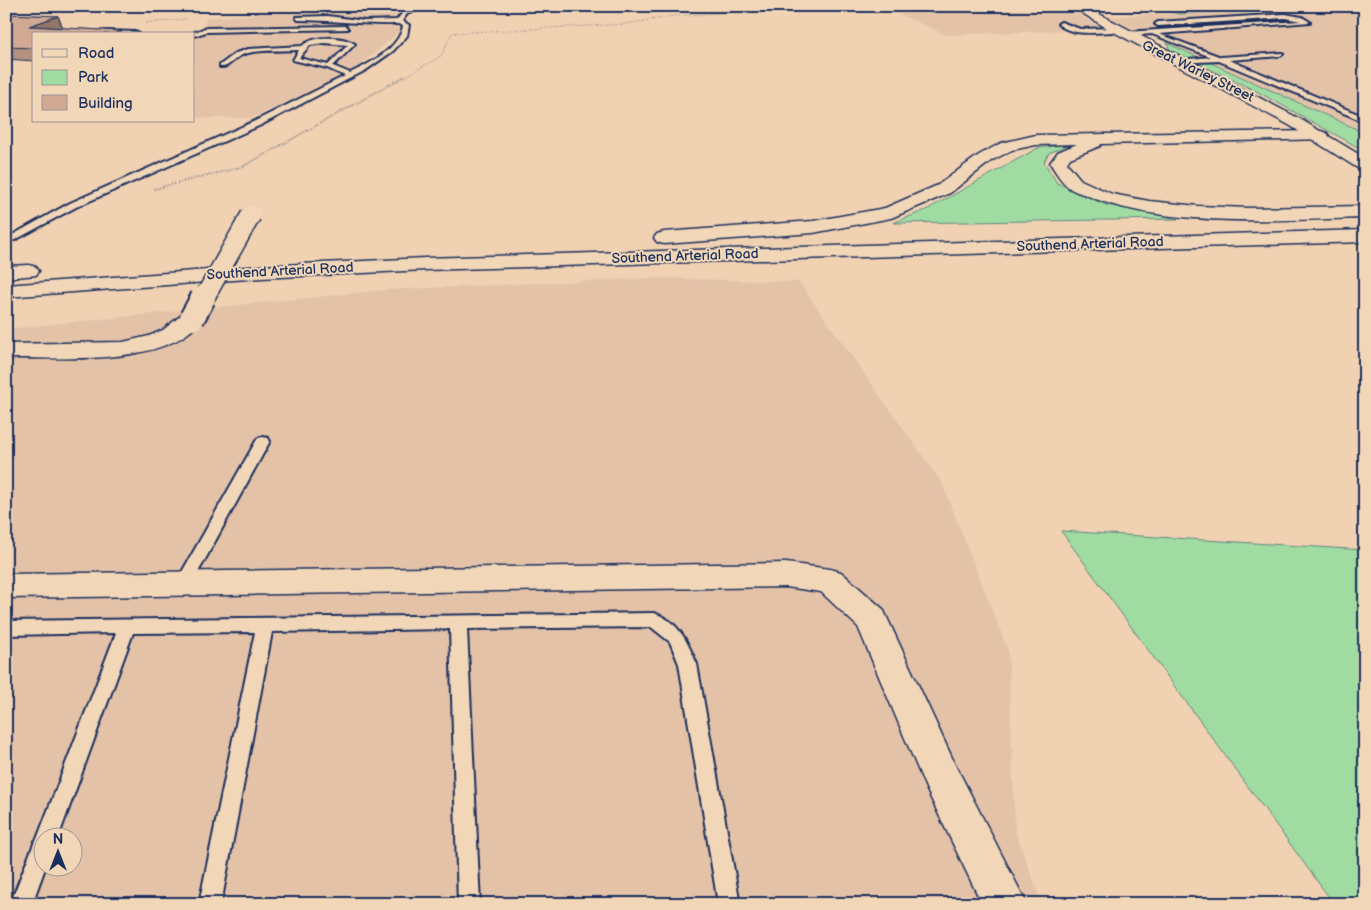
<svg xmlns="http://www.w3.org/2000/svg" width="1371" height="910" viewBox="0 0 1371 910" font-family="'Balsamiq Sans',sans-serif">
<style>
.built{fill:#e3c2a8;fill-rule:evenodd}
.green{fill:#a0dca2;stroke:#5e8680}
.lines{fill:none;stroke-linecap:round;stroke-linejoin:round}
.service-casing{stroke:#1b2f5e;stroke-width:4}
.minor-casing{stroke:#1b2f5e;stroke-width:3}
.secondary-casing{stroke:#1b2f5e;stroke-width:3}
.trunk-casing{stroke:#1b2f5e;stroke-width:3}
.path-far2{stroke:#1b2f5e;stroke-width:1;stroke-dasharray:0.5 2;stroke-linecap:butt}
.path-far1{stroke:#1b2f5e;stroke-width:2;stroke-dasharray:0.5 2;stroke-linecap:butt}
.path{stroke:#1b2f5e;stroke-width:2.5;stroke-dasharray:0.5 2.5;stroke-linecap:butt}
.service{fill:#f1d7b8;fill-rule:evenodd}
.minor{fill:#f1d7b8;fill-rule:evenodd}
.secondary{fill:#f1d7b8;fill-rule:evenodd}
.trunk{fill:#f1d7b8;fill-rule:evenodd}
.minor-bridge-far1-casing{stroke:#1b2f5e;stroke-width:22;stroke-linecap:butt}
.minor-bridge-casing{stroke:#1b2f5e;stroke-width:28;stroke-linecap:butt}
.minor-bridge-far1{stroke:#f1d7b8;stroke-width:19}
.minor-bridge{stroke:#f1d7b8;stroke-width:24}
.wall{fill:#b4917e;stroke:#1b2f5e}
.shaded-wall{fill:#927667;stroke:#1b2f5e}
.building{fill:#d1a993;stroke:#1b2f5e}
.labels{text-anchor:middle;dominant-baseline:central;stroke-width:4;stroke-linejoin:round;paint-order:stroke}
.far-street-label{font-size:14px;fill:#1b2f5e;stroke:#f1d7b8}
</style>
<rect width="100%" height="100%" fill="#f0d1b2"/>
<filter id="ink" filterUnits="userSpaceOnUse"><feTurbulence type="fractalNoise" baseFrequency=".02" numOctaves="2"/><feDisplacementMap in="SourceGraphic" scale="10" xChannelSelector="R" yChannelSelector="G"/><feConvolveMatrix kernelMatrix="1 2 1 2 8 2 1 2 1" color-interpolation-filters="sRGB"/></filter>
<g filter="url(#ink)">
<path class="built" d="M 364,6 L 396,6 L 400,31 L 355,70 L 252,118 L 194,118 L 194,34 L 188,34 L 204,30 L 206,18 Z
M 743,6 L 1066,6 L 1103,29 L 946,35 L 888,9 L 750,11 L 745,10 Z
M 1315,6 L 1365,6 L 1365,133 L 1206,60 L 1107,17 Z
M 656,278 L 799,282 L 942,483 L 1008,650 L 1015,831 L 1042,904 L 6,904 L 6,329 L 384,290 ZM 42,838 L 72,838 L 72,868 L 42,868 Z"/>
<path class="green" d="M 1158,6 L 1293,6 L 1296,7 L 1178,14 Z
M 1167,43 L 1365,133 L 1365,151 L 1260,93 L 1170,50 Z
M 1070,144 L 1049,153 L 1044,162 L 1057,183 L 1106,205 L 1178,219 L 893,223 L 926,210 L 1038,148 Z
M 1061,531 L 1365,550 L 1365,904 L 1334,904 Z"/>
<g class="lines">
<defs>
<path id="service" d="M 419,6 L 428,6 L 407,14 L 402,21 L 409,25 L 407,36 L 393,51 L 366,70 L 261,125 L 76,207 L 15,240 L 9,240 L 7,238 L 70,203 L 255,121 L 345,76 L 327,68 L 293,60 L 299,50 C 283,51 252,49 240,56 C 233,60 228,68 220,67 L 220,65 L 236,53 L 248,49 L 302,46 C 314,35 342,36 355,44 L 333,66 L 350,73 C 370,64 399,48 403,26 L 398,24 C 364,25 332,20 298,20 L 296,17 L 328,16 L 365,21 L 397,20 L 403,12 ZM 324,43 L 348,45 L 328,65 L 299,58 L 310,45 Z
M 1285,14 L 1302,17 L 1310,22 L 1159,34 L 1221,57 L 1282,53 L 1283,54 L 1280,56 L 1229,60 L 1365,117 L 1365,122 L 1219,61 L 1176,63 L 1176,61 L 1178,60 L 1211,57 L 1152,34 L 1125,36 L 1122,34 L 1125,32 L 1301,21 L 1285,18 L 1158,26 L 1155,24 L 1158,22 Z
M 1061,22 L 1080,29 L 1115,28 L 1118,30 L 1115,32 C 1096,32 1073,37 1058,24 Z
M 346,26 L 348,29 L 206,32 L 194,36 L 194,34 L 190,34 L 205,28 Z
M 105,31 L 136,32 L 139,34 L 103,34 Z
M 263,437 L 268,438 L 270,441 L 190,587 L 184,589 L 178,587 L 176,583 L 178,579 L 256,441 L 258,438 Z
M 654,613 C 680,622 687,642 697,664 L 740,904 L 718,904 L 679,664 L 670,642 L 651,627 L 467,629 L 480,904 L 458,904 L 450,629 L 272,632 L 221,904 L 199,904 L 255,632 L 133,633 L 58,838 L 42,838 L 42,868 L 45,868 L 32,904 L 10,904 L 35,841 L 37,839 L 116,633 L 6,635 L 6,621 Z"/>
<path id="minor" d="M 192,311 L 200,313 L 203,318 C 169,368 61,357 6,358 L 6,344 L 123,342 L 149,336 L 163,330 L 184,313 Z
M 786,563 L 830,569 L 841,572 L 883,609 L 954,762 L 1027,904 L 982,904 L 926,788 L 858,627 L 821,592 L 786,587 L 6,598 L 6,574 Z"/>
<path id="secondary" d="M 1071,6 L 1084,6 L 1300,119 L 1365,158 L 1365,170 L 1359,169 L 1289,125 L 1108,29 Z"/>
<path id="trunk" d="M 1321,131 L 1327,133 L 1329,136 L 1327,139 L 1101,144 L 1100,146 L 1070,158 L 1067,163 L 1081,180 L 1112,194 L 1149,201 L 1198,206 L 1248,208 L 1365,206 L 1365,218 C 1284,220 1159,228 1086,195 C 1080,193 1073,191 1068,187 C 1061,181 1055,171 1050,163 L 1058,152 L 1077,144 L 1036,145 L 1012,150 L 991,161 L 950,193 L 891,218 L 813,233 L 664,244 L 657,242 L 654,238 L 657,234 L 664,232 L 813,221 L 885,208 L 938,185 L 979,155 L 1001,143 L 1036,135 Z
M 1365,230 L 1365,242 L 425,270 L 261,278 L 6,297 L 6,285 L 261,266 L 425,258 Z
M 29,265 L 36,267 L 39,271 L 36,275 L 6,278 L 6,266 Z"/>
</defs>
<use href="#service" class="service-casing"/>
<use href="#minor" class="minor-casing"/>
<use href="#secondary" class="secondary-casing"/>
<use href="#trunk" class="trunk-casing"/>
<path class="path-far2" d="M 146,23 L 187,19
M 403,78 L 441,56 L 452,33 L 626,24 L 674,16 L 735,12 L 733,6"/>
<path class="path-far1" d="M 207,176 L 244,166 L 405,76"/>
<path class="path" d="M 154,189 L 212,174"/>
<use href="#service" class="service"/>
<use href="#minor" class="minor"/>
<use href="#secondary" class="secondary"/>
<use href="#trunk" class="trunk"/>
<defs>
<path id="minor-bridge-far1" d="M 203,300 L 251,215"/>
<path id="minor-bridge" d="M 192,318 L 203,298"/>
</defs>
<use href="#minor-bridge-far1" class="minor-bridge-far1-casing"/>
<use href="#minor-bridge" class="minor-bridge-casing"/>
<use href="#minor-bridge-far1" class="minor-bridge-far1"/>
<use href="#minor-bridge" class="minor-bridge"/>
</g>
<path class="wall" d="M 6,14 L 58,16 L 63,28 L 121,31 L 122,34 L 34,34 L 34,61 L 6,59 Z"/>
<path class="shaded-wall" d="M 58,16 L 63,28 L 29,26 Z
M 121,31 L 122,34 L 113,34 Z"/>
<path class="building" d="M 6,14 L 58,16 L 29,26 L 121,31 L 113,34 L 34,34 L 34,48 L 6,47 Z"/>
</g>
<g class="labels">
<g class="far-street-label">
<text transform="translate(1198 71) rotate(26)">Great Warley Street</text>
<text transform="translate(1090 244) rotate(-2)">Southend Arterial Road</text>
<text transform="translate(685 256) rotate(-2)">Southend Arterial Road</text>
<text transform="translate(280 271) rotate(-3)">Southend Arterial Road</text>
</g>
</g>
<rect width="1371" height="910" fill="none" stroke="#f1d7b8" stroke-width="25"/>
<rect x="12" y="12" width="1346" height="885" fill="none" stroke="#1b2f5e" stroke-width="2" filter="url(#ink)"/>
<rect x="32" y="32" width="162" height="90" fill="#f1d7b8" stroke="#9b9494"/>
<rect x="42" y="49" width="25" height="8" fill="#f1d7b8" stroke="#9b9494"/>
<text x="78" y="58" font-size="15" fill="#1b2f5e">Road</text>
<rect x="42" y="70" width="25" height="15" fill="#a0dca2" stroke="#9b9494"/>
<text x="78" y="82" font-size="15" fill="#1b2f5e">Park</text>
<rect x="42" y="95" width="25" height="15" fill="#d1a993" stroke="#9b9494"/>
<text x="78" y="108" font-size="15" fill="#1b2f5e">Building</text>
<g transform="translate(58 852)"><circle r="24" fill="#f1d7b8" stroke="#9b9494"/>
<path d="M0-4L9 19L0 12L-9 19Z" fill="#1b2f5e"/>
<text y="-8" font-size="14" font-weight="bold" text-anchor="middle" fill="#1b2f5e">N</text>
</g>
</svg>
